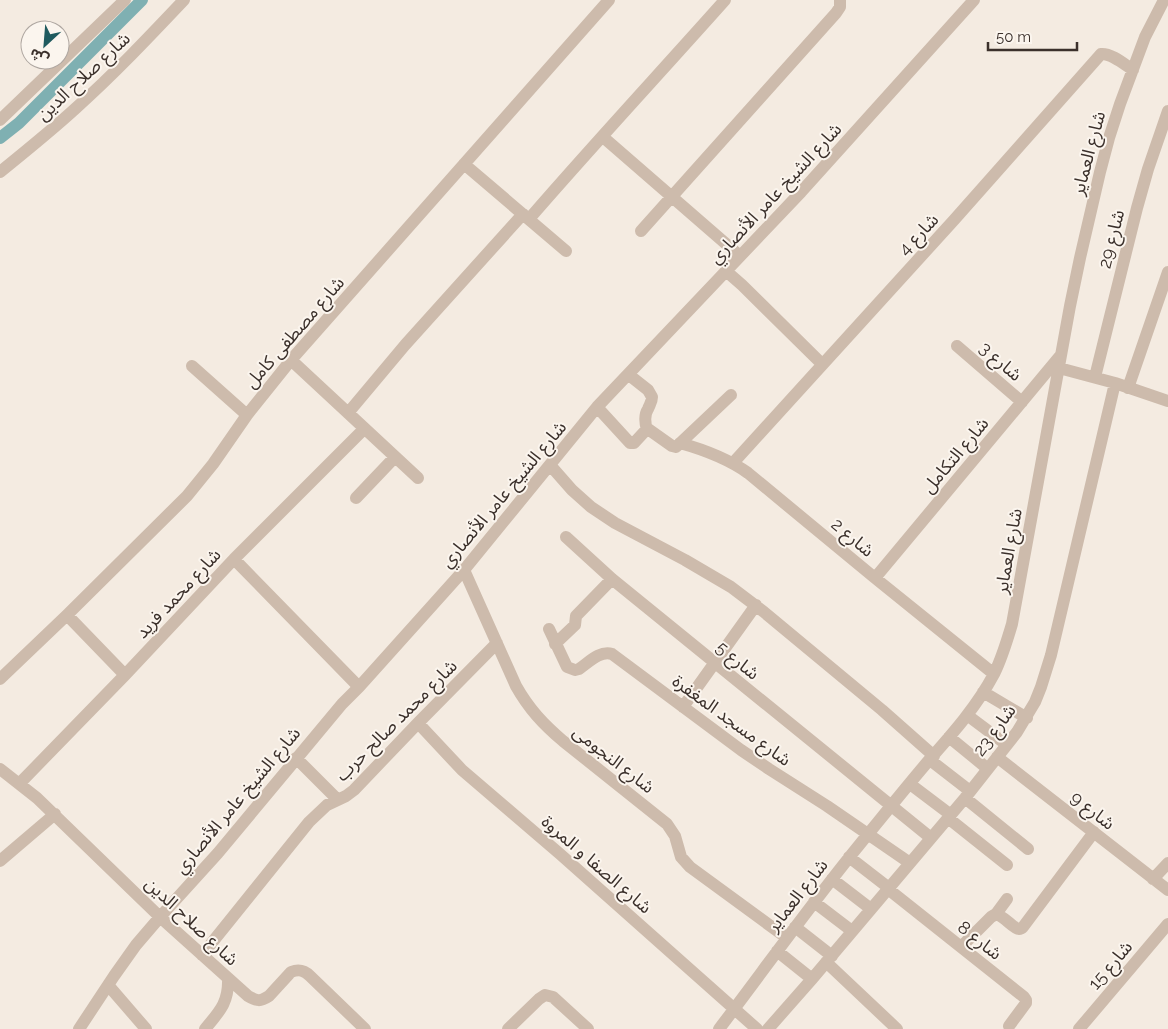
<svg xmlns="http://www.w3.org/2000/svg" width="1168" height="1029" viewBox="0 0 1168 1029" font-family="Raleway,'Noto Sans Arabic',sans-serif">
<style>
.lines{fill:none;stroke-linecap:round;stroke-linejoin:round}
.canal{stroke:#7fb0b2;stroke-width:12}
.street{stroke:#cdbbac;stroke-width:12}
.labels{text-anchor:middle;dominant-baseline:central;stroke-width:4;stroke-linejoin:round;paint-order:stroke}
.street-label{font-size:18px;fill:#3b302b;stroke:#fbf5ee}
</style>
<rect width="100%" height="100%" fill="#f4ebe1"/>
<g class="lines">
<path class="canal" d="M 0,138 L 19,123 L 142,0"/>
<path class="street" d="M 0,120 L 125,0
M 603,137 L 740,256
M 464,164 L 566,251
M 0,172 C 26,151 52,130 76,108 C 114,74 149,37 184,0
M 529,219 C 593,145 660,73 725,0
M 641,231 L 836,13 L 840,7 L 840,0
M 726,271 L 742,285 L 822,364
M 957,346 L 1022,402
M 291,360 L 418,478
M 192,366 L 247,415
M 1059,368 L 1115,383 L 1168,401
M 629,375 L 648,390 L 652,397 C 652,402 650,404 648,409 C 644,415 645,423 647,430
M 1095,377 L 1137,208 L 1148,169 L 1168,111
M 1128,388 L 1168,272
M 597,407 L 630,443 L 634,443 L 646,430 L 648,429 L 672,446 L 676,447 L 731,395
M 348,413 L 405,345 L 523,214
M 680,443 C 705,450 727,458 748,473 L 875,578 L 994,674
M 733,463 L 954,220 L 1101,54 C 1111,53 1124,64 1133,70
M 550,465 L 572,490 L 591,507 L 615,523 L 685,560 L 731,587 L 764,612 L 882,710 L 934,756
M 356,498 L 395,457
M 566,537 L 612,579 L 931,838
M 234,559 L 359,687
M 464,570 L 516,686 C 529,709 543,724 563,741 L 667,824 L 675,836 L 681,857 L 690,867 L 787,938
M 875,578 L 1060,356
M 67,615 L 125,675
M 549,629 L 567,667 L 575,670 L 579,669 C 588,663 600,650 612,654 L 741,750 L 769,769 L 827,806 L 910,863
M 555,644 L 575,625 L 576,616 L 612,579
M 0,679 L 67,615 L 187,496 L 213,464 L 247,415 L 291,360 L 609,0
M 983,692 L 1027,718
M 683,707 L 756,605
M 967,715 L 1007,745
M 418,723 L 462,770 L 560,854 L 757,1029
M 949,737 L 988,769
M 997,757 L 1168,890
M 296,758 L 337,799
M 930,760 L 970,791
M 0,769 L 37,798 L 160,917 L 248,996 C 257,1001 260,1002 269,996 L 291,972 C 299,969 304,970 310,976 L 365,1029
M 19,784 L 125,675 L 234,559 L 364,429
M 910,784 L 951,815
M 965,798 L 1028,849
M 948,818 L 1007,865
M 849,857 L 889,888
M 0,861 L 55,814
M 832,879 L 871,909
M 1153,879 L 1168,863
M 888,889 L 1024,997 L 1026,1000 L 1026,1003 L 1009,1026
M 814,902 L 852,931
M 996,914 L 1007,899
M 795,927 L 832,956
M 961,947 L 991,917 L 996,914 C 1004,916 1014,929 1019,929 C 1021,929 1022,928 1023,927 L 1094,832
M 777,951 L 812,979
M 202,955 L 309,822 L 327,805 L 346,796 L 354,790 L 418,723 L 497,643
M 826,962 L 897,1029
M 108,985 L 146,1029
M 79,1029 L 114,976 L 136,945 L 160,917 L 218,853 L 342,704 L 359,687 L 464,570 L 597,407 L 801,192 L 974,0
M 205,1029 C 220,1011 229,1002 228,978
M 508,1029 L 539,999 L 545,995 L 553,997 L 588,1029
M 719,1029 C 766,967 811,904 860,844 C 883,816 906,787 930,759 C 953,733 977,706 994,674 C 1002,658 1007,641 1012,624 L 1070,306 L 1080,258 L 1100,172 L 1109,138 L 1120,104 L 1145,37 L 1164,0
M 768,1029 L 812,979 L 965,798 L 1017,732 L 1035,702 L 1041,687 L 1051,655 L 1115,383
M 1079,1029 L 1168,924"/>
</g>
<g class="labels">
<g class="street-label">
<text transform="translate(83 76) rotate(-43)">شارع صلاح الدين</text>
<text transform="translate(1088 153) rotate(-75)">شارع العماير</text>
<text transform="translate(775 193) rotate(-47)">شارع الشيخ عامر الأنصاري</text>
<text transform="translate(918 234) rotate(-47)">شارع 4</text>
<text transform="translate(1111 239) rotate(-76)">شارع 29</text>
<text transform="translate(294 332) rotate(-49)">شارع مصطفى كامل</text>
<text transform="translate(1001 361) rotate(41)">شارع 3</text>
<text transform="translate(955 455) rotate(-50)">شارع التكامل</text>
<text transform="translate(503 494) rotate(-50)">شارع الشيخ عامر الأنصاري</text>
<text transform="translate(853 537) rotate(40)">شارع 2</text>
<text transform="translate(1008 551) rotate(-80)">شارع العماير</text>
<text transform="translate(178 593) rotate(-47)">شارع محمد فريد</text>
<text transform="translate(738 660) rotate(39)">شارع 5</text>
<text transform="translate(396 720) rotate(-45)">شارع محمد صالح حرب</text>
<text transform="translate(732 720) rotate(36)">شارع مسجد المغفرة</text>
<text transform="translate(994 730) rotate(-54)">شارع 23</text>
<text transform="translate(614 759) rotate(38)">شارع النجومى</text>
<text transform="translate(237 800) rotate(-50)">شارع الشيخ عامر الأنصاري</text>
<text transform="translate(1093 810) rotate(38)">شارع 9</text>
<text transform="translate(597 864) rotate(41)">شارع الصفا و المروة</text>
<text transform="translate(797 895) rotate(-52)">شارع العماير</text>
<text transform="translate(192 921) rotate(43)">شارع صلاح الدين</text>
<text transform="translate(980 940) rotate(38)">شارع 8</text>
<text transform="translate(1110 965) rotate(-50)">شارع 15</text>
</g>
</g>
<g transform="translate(45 45) rotate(206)"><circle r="24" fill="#fbf5ee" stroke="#aea6a0"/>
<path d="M0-4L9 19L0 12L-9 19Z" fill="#1f5a5e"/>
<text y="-8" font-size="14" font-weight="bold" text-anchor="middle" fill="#3b302b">ش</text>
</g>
<path d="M988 42v8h89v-8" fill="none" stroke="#3b302b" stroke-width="2.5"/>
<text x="996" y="42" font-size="15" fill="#3b302b" stroke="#fbf5ee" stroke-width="4" paint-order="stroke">50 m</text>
</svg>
